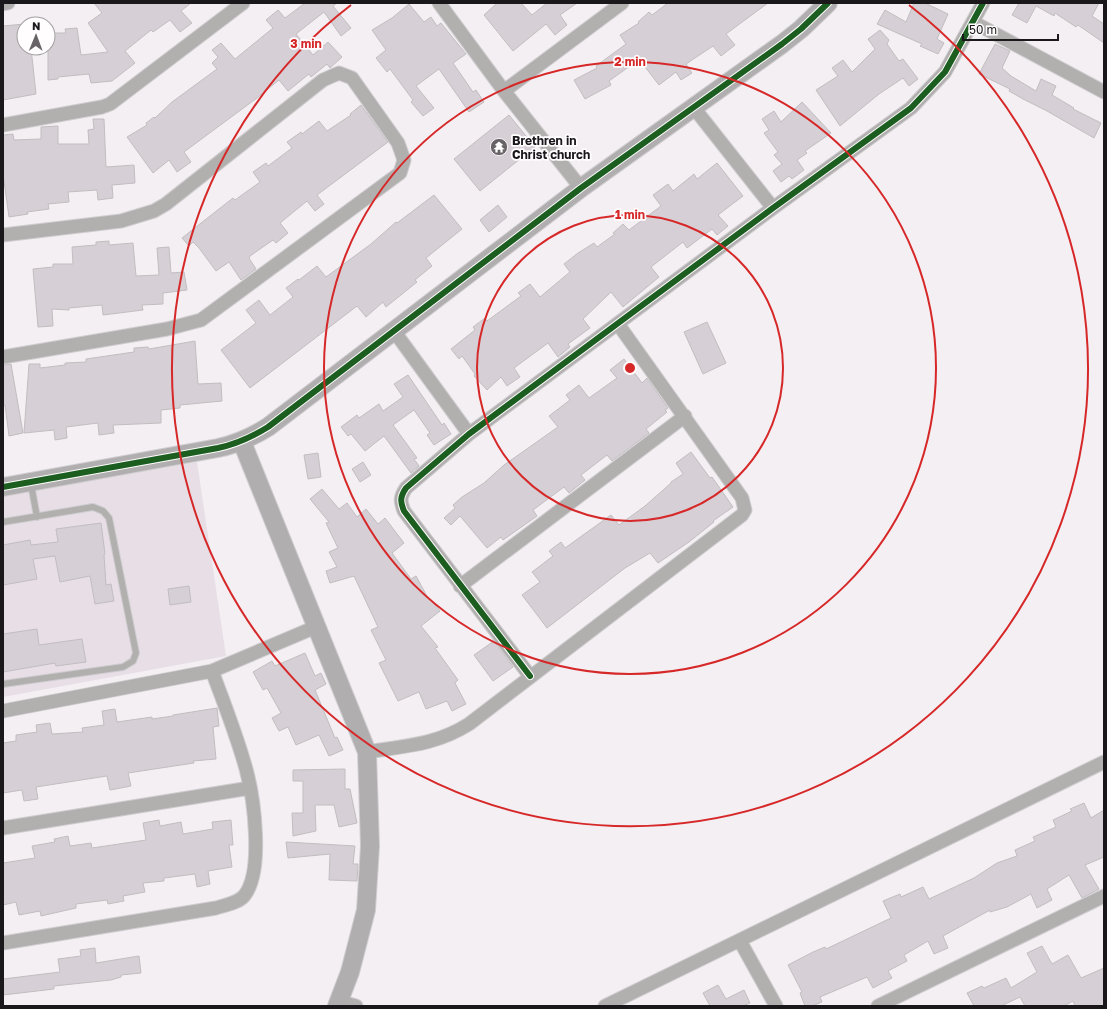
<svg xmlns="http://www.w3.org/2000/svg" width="1107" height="1009" viewBox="0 0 1107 1009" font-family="'Golos Text',sans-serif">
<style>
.built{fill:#e7dee6}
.building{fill:#d6cfd5;stroke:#c1bec0}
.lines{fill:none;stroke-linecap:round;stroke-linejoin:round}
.lane-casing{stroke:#d0cdd0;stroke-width:8}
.street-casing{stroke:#d0cdd0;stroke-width:15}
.secondary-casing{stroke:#d0cdd0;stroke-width:20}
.lane{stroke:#b1b0af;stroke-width:6}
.street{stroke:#b1b0af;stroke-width:13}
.secondary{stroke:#b0aeaf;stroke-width:18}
.cycleway-casing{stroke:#fffdfe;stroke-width:8}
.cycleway{stroke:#1b5e20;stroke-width:6}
.ring{fill:none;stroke:#d62828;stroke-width:2}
.labels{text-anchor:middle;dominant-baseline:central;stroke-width:3.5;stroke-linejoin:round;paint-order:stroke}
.poi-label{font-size:12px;font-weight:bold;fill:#1b181b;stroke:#fffdfe;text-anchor:start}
.centre{fill:#d62828;stroke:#fffdfe;stroke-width:2}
.ring-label{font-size:12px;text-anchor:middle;font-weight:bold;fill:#d62828;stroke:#fffdfe;stroke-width:3.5;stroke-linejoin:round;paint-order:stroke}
</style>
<rect width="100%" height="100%" fill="#f4eff3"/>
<path class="built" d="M 197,462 L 226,656 L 3,697 L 3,495 Z"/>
<path class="building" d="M 94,3 L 191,3 L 181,11 L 192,23 L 180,32 L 170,20 L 153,32 L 151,30 L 125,51 L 135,63 L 112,81 L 91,83 L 89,74 L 58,77 L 58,79 L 48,80 L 48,33 L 66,33 L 65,29 L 77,28 L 81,55 L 108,52 L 88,23 L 102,13 Z
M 305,3 L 337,3 L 333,6 L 351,28 L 341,36 L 324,12 L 296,34 L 313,55 L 328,42 L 342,57 L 330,68 L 327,64 L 311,77 L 309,74 L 288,91 L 279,80 L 257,98 L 184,152 L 191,162 L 177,172 L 169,160 L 153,173 L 127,137 L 147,125 L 146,123 L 154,117 L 155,118 L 172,102 L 217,69 L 212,63 L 218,57 L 212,50 L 221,43 L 235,59 L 273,28 L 266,20 L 278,10 L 285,18 Z
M 497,3 L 521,3 L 532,15 L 547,3 L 577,3 L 560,15 L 567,25 L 555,35 L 546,24 L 513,51 L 484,15 Z
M 668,3 L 768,3 L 726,34 L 735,45 L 721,56 L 713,46 L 686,64 L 692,73 L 681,80 L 676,72 L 659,85 L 642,63 L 639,65 L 637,61 L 609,81 L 611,85 L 585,99 L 574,80 L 597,68 L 596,66 L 626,44 L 620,35 L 639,23 L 638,22 L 649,12 L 652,15 Z
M 914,3 L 925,3 L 948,14 L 937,39 L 944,43 L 938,54 L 920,46 L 922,44 L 877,24 L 885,10 L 906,22 Z
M 1019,3 L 1099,3 L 1092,16 L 1104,24 L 1104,43 L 1078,25 L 1076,27 L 1055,13 L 1054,16 L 1036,6 L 1027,23 L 1012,15 Z
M 409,4 L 424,22 L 431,17 L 437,26 L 441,23 L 466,54 L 453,63 L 473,92 L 476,90 L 484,102 L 469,112 L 439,69 L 416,86 L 434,108 L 423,116 L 411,102 L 413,100 L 390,69 L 387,72 L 376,58 L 386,50 L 372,30 L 392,18 Z
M 24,24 L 24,48 L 31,48 L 36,94 L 3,100 L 3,26 Z
M 880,30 L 889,40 L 887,44 L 899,61 L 903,59 L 918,79 L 909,86 L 903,78 L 879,94 L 840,126 L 816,90 L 838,76 L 832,68 L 843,60 L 852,72 L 875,49 L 868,39 Z
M 995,44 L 1010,51 L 1002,68 L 1011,76 L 1036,91 L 1041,79 L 1056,86 L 1052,95 L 1074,108 L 1073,109 L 1101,123 L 1094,138 L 1047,111 L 1023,99 L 1009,91 L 1010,89 L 979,74 Z
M 802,102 L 831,133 L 805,151 L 807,153 L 797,160 L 804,170 L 792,179 L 789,176 L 781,182 L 773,171 L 782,164 L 774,155 L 778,152 L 764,133 L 769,130 L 762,119 L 774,111 L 781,122 Z
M 361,105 L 388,142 L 317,195 L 324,204 L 315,211 L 307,201 L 280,223 L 288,233 L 276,243 L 273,240 L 250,256 L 249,258 L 256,269 L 241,280 L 229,262 L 216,271 L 199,248 L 193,242 L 189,246 L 182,238 L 233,198 L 235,200 L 260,182 L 253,172 L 266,163 L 268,166 L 292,148 L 287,142 L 301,132 L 302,134 L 319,121 L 327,131 L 351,115 L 350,114 Z
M 509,115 L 535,147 L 480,191 L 454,159 Z
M 93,119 L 104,119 L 106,167 L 134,165 L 135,183 L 112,185 L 113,198 L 98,200 L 97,190 L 68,192 L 69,202 L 48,204 L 49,209 L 27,212 L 28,214 L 9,217 L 3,174 L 3,135 L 13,134 L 14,140 L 41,139 L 41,127 L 58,126 L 58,144 L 89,144 L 88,130 L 94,129 Z
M 717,163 L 743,196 L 718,215 L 728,226 L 717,235 L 712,229 L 687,248 L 683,242 L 651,267 L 659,277 L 623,307 L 611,292 L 583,319 L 590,328 L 568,344 L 570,347 L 558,357 L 548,343 L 514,368 L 520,377 L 507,386 L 501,377 L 487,390 L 474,376 L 475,374 L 462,356 L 459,359 L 451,349 L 475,330 L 473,327 L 485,318 L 487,321 L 521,296 L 518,293 L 530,284 L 540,297 L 570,272 L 564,264 L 578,253 L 594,243 L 597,247 L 615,234 L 613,233 L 623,224 L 629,230 L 661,206 L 653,195 L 668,184 L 673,191 L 694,174 L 697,179 Z
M 434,195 L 462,229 L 426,258 L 432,266 L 415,280 L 417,282 L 386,307 L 383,302 L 366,317 L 357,306 L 250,388 L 221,350 L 256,323 L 246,310 L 259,300 L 270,315 L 293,297 L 286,288 L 298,279 L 299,280 L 317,266 L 326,277 L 371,244 L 396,222 L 397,223 Z
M 498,205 L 507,217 L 489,232 L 480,220 Z
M 109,241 L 109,245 L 133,243 L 136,276 L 159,275 L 157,248 L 169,247 L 171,273 L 184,272 L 187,290 L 163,293 L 163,304 L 142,305 L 143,310 L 103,315 L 102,305 L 69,308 L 69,310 L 52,309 L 53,326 L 38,327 L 33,269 L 53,267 L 53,264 L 73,264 L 72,247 L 96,245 L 96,242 Z
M 707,322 L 726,363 L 703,374 L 684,332 Z
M 195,341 L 198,384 L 221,383 L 222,401 L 180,405 L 180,408 L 161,410 L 161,423 L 113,425 L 114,433 L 99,435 L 98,423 L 66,427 L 67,438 L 55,440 L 54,430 L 24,433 L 29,364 L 40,364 L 40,368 L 65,365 L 65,363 L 86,362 L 86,359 L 134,352 L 134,348 L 148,347 L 149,349 Z
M 624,359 L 642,383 L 647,378 L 668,408 L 665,410 L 667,412 L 646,429 L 649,433 L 612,461 L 607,455 L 581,475 L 585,480 L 569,493 L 564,487 L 533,510 L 537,516 L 503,540 L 501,537 L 487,548 L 460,516 L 451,525 L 444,518 L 455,508 L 453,505 L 462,497 L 484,483 L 504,465 L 558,427 L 549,416 L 570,400 L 566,395 L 579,385 L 589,398 L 617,378 L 610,370 Z
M 11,364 L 23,433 L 9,436 L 5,405 L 3,406 L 3,365 Z
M 408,375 L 442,425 L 444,423 L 451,434 L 434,445 L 427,435 L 430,433 L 414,410 L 393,425 L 417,458 L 414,459 L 419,466 L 411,473 L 384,436 L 365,451 L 351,434 L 348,436 L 341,427 L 357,415 L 359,418 L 379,404 L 383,411 L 403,397 L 394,384 Z
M 691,452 L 710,478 L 712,477 L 733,507 L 713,521 L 714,522 L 689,542 L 658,563 L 650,553 L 625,568 L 547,628 L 522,595 L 540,582 L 532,572 L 553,556 L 549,551 L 561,542 L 565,548 L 611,515 L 619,525 L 645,506 L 671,483 L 671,482 L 683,474 L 676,463 Z
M 318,453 L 321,477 L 308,479 L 304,455 Z
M 363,462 L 371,475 L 360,482 L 352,469 Z
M 322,489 L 339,509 L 347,503 L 357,517 L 366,509 L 378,524 L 385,518 L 404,543 L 392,553 L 411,579 L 416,576 L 429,600 L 430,599 L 440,611 L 421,626 L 438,647 L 435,648 L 458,680 L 455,683 L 466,704 L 452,711 L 447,701 L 426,709 L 419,692 L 398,701 L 379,663 L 386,660 L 371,630 L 378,627 L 354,576 L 330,583 L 326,571 L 337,567 L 329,552 L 338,548 L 326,523 L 329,522 L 310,499 Z
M 101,523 L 105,554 L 104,555 L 106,585 L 111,584 L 114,601 L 95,604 L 90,576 L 60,582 L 55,556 L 33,559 L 37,579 L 3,585 L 3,545 L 30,540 L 31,545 L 58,542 L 56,529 Z
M 189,586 L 191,602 L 170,605 L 168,589 Z
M 37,629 L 39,645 L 82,639 L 86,662 L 56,666 L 55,663 L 3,672 L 3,634 Z
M 494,641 L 513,667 L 493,681 L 474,655 Z
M 305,653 L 315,676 L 321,673 L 326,684 L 315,690 L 335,738 L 337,737 L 343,750 L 329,756 L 319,735 L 296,745 L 288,727 L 279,731 L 272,718 L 281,713 L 267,688 L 263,690 L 253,672 L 272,661 L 275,666 Z
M 217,708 L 219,726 L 213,727 L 216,759 L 193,761 L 194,763 L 128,773 L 131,786 L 110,790 L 107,776 L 36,787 L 38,799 L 24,801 L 22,790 L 3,793 L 3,743 L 16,741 L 16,735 L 37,732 L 36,725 L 50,723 L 52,734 L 83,732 L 82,728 L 104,725 L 102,711 L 115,709 L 117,722 L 152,717 L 152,719 L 173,716 L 173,715 Z
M 345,769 L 345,789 L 350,789 L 357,823 L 339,827 L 334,805 L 315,805 L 316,831 L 293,836 L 292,813 L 303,813 L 303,781 L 293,781 L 293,770 Z
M 1084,803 L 1091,818 L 1104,810 L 1104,857 L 1085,865 L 1099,889 L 1082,898 L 1069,875 L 1047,889 L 1052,900 L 1037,908 L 1031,894 L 1007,907 L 990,912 L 990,910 L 943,936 L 948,948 L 934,954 L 928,941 L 904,955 L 907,961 L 888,971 L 892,978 L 873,988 L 867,977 L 820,997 L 822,1002 L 812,1006 L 805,1006 L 800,993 L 802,992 L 788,965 L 813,952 L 825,947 L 826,949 L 891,918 L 883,901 L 900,894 L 901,897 L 923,887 L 929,899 L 974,878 L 997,863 L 1017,856 L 1015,850 L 1035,841 L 1033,837 L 1056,827 L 1053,820 L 1072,811 L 1070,809 Z
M 159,820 L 160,826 L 181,822 L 183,834 L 213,829 L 212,822 L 231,820 L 233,845 L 229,845 L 232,867 L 208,871 L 210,884 L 197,887 L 195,874 L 164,878 L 164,881 L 143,883 L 145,892 L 123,896 L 124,901 L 108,904 L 107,900 L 76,904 L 76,908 L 41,916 L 40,911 L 19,915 L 16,902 L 3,905 L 3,863 L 35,858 L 32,846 L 55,842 L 54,839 L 68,836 L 70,846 L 91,843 L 92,848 L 146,840 L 143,823 Z
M 286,842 L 355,846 L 353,864 L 358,864 L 357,881 L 329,880 L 330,854 L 288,858 Z
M 1042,946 L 1052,964 L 1068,955 L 1081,978 L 1104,968 L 1104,1006 L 1075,1006 L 1073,1001 L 1064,1006 L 1025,1006 L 1020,997 L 1001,1006 L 974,1006 L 967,993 L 982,986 L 984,988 L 1006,978 L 1011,988 L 1037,972 L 1027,953 Z
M 95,948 L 96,963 L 139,956 L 141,973 L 121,975 L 121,977 L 111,980 L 54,986 L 54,989 L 3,995 L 3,979 L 60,972 L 58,959 L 81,956 L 80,950 Z
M 718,985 L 726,999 L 744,990 L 750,1003 L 743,1006 L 710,1006 L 703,993 Z"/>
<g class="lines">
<defs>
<path id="lane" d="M 31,484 L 37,517
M 3,522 L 93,507 L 103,511 L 109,518 L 136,653 L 133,661 L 123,667 L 3,684"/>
<path id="street" d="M 439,3 L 504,91 L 581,188
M 3,4 L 8,3
M 973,22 L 1104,92
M 504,91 L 622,3
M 694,108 L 773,208
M 3,125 L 102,107 L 110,104 L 243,3
M 3,235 L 121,221 L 154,211 L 166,204 L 323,80 L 339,73 L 352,78 L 398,143 L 404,160 L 400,173 L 201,320 L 167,329 L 3,357
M 394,331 L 469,434
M 460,586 L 685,416
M 530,676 L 404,511 C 400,501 400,497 406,488 L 469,434 L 773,208 L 911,108 L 945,72 L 983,3
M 3,711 L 212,671 L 318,626
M 367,752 C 405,746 436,745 469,724 L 742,515 L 745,510 L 742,498 L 618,324
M 3,828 L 250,788
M 740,941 L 776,1006
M 3,943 L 216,908 C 225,905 238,903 244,896 C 264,872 254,798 246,769 C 237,736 224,703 212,671
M 338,1001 L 356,1006
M 605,1006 L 1104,762
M 878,1006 L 1104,896"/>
<path id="secondary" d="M 242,442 L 367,752 L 370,846 L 366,910 L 350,972 L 337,1006
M 3,487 L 218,448 C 237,444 252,437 268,427 L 581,188 L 782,44 L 801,29 L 828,3"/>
</defs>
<use href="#lane" class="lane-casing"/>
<use href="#street" class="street-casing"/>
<use href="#secondary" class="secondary-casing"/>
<use href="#lane" class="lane"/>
<use href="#street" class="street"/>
<use href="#secondary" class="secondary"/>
<defs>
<path id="cycleway" d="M 3,487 L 218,448 C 237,444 252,437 268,427 L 581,188 L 782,44 L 801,29 L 828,3
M 530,676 L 404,511 C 400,501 400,497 406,488 L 469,434 L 773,208 L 911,108 L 945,72 L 983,3"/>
</defs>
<use href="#cycleway" class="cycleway-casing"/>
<use href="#cycleway" class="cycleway"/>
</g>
<g class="ring">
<circle cx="630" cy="368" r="153"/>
<circle cx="630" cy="368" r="306"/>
<path d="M909 5A458 458 0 1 1 351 5"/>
</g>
<defs>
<symbol id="temple-disc" viewBox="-11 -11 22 22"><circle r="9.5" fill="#676367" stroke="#fffdfe"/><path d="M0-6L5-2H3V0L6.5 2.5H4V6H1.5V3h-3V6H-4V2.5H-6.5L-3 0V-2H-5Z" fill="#fff"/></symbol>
</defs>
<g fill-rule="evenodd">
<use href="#temple-disc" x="489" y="137" width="20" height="20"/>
</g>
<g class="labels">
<g class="poi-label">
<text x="512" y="140">Brethren in<tspan x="512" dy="14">Christ church</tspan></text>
</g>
</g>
<circle cx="630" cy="368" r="6" class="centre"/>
<g class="ring-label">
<text x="306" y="48">3 min</text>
<text x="630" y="66">2 min</text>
<text x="630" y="219">1 min</text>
</g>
<rect width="1107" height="1009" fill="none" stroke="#1b181b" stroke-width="8"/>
<g transform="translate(36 36) rotate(1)"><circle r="19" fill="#fffdfe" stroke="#a4a1a3"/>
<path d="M0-3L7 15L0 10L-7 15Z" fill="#676367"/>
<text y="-6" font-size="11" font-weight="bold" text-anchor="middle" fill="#1b181b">N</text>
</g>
<path d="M963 34v6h95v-6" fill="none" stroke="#1b181b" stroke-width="2"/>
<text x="969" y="34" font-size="12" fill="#1b181b" stroke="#fffdfe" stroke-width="3" paint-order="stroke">50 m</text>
</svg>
